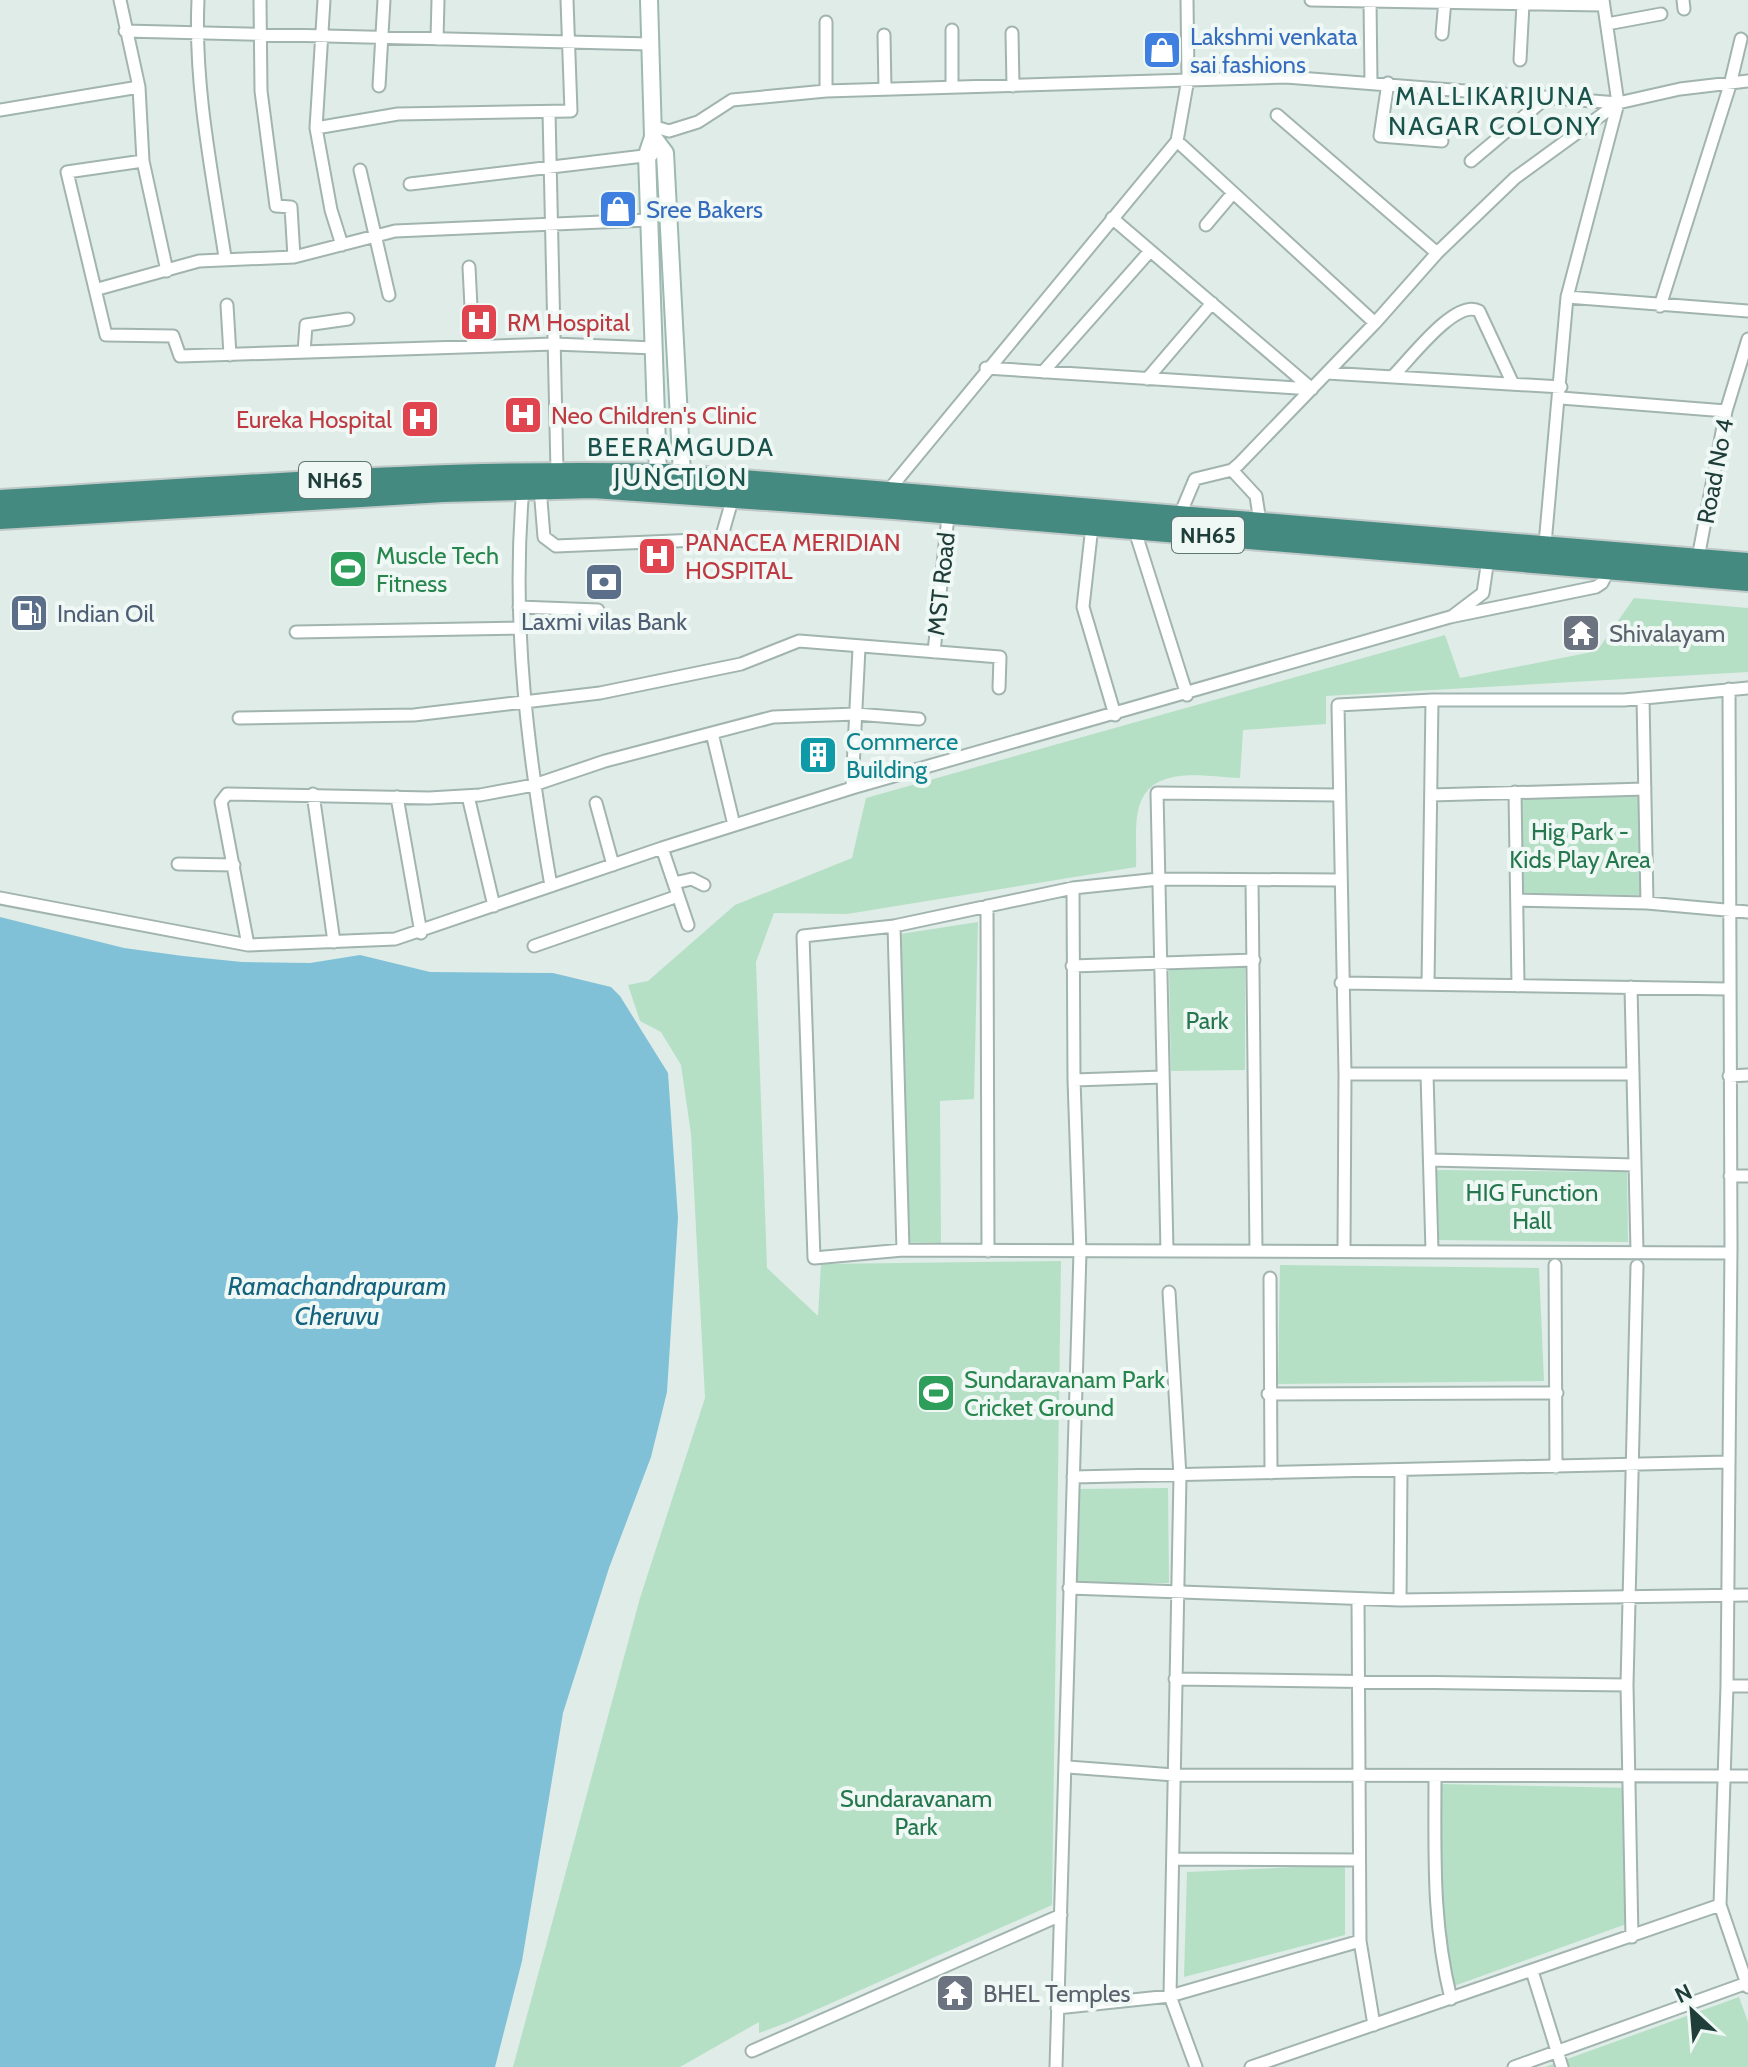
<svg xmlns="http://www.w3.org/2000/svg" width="1748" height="2067" viewBox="0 0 1748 2067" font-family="Cabin,sans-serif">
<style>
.green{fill:#b6e0c5}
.water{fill:#81c1d7}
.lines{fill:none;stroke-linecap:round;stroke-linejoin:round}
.minor-casing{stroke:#a2b4b0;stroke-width:15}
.secondary-casing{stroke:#9db9b2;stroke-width:20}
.trunk-casing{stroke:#c0c9c8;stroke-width:24}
.minor{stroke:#fff;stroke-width:11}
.secondary{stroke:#fff;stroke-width:16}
.trunk{stroke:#448a80;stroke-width:20}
.labels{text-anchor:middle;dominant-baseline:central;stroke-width:8;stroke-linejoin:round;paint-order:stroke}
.shield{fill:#f0f8f5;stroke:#5e7671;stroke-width:2}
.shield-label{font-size:22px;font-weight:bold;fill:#1f3e39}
.shop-label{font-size:24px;fill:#366cbe;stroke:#f0f8f5;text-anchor:start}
.health-label{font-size:24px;fill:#be3a42;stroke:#f0f8f5;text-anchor:start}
.street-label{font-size:24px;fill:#1f3e39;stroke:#f0f8f5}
.leisure-label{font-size:24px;fill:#27864d;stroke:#f0f8f5;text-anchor:start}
.service-label{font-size:24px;fill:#4e5e75;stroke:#f0f8f5;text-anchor:start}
.worship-label{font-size:24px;fill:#5b616d;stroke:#f0f8f5;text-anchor:start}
.culture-label{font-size:24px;fill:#0d838f;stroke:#f0f8f5;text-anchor:start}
.park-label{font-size:24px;fill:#25784e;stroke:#f0f8f5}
.neighbourhood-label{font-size:26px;letter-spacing:2px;fill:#19524a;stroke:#f0f8f5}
.water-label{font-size:26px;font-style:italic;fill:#13627f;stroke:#f0f8f5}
</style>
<rect width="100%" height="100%" fill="#dfece8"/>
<path class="green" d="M 1634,598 L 1748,608 L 1748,672 L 1326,696 L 1326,724 L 1243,730 L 1240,778 C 1210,777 1158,765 1142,799 C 1133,816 1137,848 1136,867 L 847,914 L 774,913 L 756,962 L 767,1268 L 818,1316 L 821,1264 L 1061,1261 L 1052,1905 L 791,2021 L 759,2033 L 759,2022 L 680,2067 L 513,2067 L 640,1598 L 705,1398 L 691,1134 L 681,1065 L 661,1032 L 640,1021 L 628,985 L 648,981 L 735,905 L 852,858 L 866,798 L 1445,635 L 1460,678 L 1597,651 Z
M 1639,795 L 1640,895 L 1522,894 L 1521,799 Z
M 978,922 L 974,1099 L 940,1101 L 941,1243 L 908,1242 L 900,934 Z
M 1245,967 L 1245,1070 L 1171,1071 L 1169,970 Z
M 1436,1170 L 1627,1172 L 1628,1242 L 1439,1240 Z
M 1280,1265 L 1539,1268 L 1544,1381 L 1278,1384 Z
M 1168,1488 L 1169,1583 L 1074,1584 L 1074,1489 Z
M 1440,1784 L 1632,1788 L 1632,1922 L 1451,1987 L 1440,1941 Z
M 1345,1865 L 1345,1935 L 1184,1977 L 1187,1872 Z
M 1739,1997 L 1748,2022 L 1748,2067 L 1545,2067 Z"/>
<path class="water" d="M 0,917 L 124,948 L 183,956 L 242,962 L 310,963 L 360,955 L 430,972 L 553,973 L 611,987 L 620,996 L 668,1073 L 678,1218 L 667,1392 L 651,1457 L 609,1568 L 563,1713 L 522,1961 L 495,2067 L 0,2067 Z"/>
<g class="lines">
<defs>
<path id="minor" d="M 120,0 L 139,87 L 143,161 L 167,271
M 198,0 C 194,86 212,173 225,257
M 260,0 L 261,91 L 276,206 L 291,207 L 294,257
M 1311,0 L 1603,5
M 1370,0 L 1371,82
M 1683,0 L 1684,9
M 1607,24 L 1661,14
M 952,30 L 952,87
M 125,31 L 650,44
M 1012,33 L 1013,86
M 1442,34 L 1445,0
M 884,35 L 885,89
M 437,39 L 438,0
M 1520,60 L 1523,4
M 1388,83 L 1380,136 L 1442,141
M 379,86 L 384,0
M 826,91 L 826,22
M 0,110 L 139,87
M 549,112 L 557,471
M 1277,115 L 1437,253
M 652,126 L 669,131 L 698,122 L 732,100 L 826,91 L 1286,77 L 1618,103 L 1680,89 L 1748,81
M 316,128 L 324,0
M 1177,141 L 1375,323
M 143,161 L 67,172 L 106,335 L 173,336 L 180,356 L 554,344 L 655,348
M 1471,161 L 1547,97
M 360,170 L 389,295
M 410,184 L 652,155
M 1112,218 L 1312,389
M 1206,225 L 1233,193
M 342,245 L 331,210 L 316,128 L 398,114 L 571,111 L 567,0
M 469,267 L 473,347
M 98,289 L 199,261 L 294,257 L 395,231 L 649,220
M 1567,297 L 1748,311
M 227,305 L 230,355
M 1660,306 L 1730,85 L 1741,39
M 304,352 L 306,325 L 348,319
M 986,368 L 1312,389
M 1043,372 L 1150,251
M 1327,373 L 1561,387
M 1394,375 C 1411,358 1456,298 1479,311 L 1513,384
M 1147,379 L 1212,303
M 1561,398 L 1726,411
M 1232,470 L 1256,496 L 1260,522
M 523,488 C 511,623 528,754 551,886
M 540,488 L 544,537 L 556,546 L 721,539 L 733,497
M 888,491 L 1177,141 L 1188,79 L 1187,0
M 1179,517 L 1195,479 L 1232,470 L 1239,464 L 1375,323 L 1437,253 L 1515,178 L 1618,103
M 1092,526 L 1083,607 L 1115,715
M 1135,531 L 1187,695
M 1545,544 L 1567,297 L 1618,103 L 1603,0
M 1698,558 L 1726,411 L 1748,339
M 519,607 L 598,610
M 1454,615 L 1483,593 L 1488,559
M 296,632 L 519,628
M 934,652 L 948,516
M 1729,689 L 1731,1247 L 1727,1686 L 1720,1905 L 1748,1987
M 1643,698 L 1647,903
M 239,718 L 414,715 L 600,693 L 741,664 L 799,641 L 1000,657 L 999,688
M 712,733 L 734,825
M 852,788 L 859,648
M 1515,792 L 1518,986
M 313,794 L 334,942
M 1431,795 L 1645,789
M 468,796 L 494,906
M 397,797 L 421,933
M 596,803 L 613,865
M 662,848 L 688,925
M 178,864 L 234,865
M 1252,880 L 1256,1251
M 1339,880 L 1159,879 L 1073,888 L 894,926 L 803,936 L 814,1258 L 903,1250 L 1731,1253
M 674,883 L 692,879 L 704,885
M 0,898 L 248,945 L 395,939 L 662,848 L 852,788 L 1450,617 L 1596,587 L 1602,583 L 1608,571
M 1517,900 L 1647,903 L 1748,912
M 987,906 L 988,1251
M 894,926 L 903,1250
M 248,945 L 221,802 L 227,794 L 429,798 L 480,795 L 534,785 L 605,761 L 773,717 L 856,714 L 919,719
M 534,946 L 678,896
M 1072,966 L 1254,960
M 1341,983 L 1728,989
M 1428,984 L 1432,700
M 1631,987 L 1637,1251
M 1345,1074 L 1633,1074
M 1427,1074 L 1432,1251
M 1729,1076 L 1748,1075
M 1074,1080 L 1163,1077
M 1430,1160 L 1635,1165
M 1730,1176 L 1748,1176
M 1344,1249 L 1345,1074 L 1338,705 L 1432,700 L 1624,700 L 1748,688
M 1167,1251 L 1157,793 L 1338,795
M 1555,1265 L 1556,1467
M 1270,1278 L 1271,1473
M 1169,1292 L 1180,1476 L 1170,1996 L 1196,2067
M 1268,1394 L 1557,1393
M 1073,1477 L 1727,1462
M 1069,1588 L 1400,1600 L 1748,1595
M 1358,1599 L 1360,1941 L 1374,2025
M 1400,1600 L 1401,1471
M 1175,1679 L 1627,1685
M 1727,1686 L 1748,1686
M 1068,1767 L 1174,1775 L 1748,1776
M 1435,1776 C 1435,1855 1432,1922 1451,1999
M 1173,1859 L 1358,1860
M 1632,1937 L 1627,1685 L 1637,1266
M 1532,1971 L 1562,2067
M 1057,2008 L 1170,1996 L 1360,1941
M 752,2051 L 1061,1915
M 1056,2067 L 1080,1252 L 1074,1080 L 1073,888
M 1251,2067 L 1720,1905
M 1514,2067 L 1747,1983"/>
<path id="secondary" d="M 649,0 L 653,137 L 647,155 L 658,474
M 653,137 L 665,153 L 682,475"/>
<path id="trunk" d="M 0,500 C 223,487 446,468 670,474 L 1748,563
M 0,519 L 443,492 L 593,488 L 894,509 L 1748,581"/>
</defs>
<use href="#minor" class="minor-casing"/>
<use href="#secondary" class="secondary-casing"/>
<use href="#trunk" class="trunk-casing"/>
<use href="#minor" class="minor"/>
<use href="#secondary" class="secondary"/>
<use href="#trunk" class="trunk"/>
</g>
<defs>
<symbol id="shop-square" viewBox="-11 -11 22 22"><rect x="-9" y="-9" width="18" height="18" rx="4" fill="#3f7fe0" stroke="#f0f8f5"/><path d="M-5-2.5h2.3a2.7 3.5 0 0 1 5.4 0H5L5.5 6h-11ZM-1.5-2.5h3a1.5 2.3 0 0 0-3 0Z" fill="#fff"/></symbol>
<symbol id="hospital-square" viewBox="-11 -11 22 22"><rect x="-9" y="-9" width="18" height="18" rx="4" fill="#e0444e" stroke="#f0f8f5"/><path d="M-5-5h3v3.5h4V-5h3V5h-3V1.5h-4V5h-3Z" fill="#fff"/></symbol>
<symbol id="stadium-square" viewBox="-11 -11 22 22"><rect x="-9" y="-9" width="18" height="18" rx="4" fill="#2e9e5b" stroke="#f0f8f5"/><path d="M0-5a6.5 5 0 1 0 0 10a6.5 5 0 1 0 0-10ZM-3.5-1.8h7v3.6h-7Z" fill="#fff"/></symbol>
<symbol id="bank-square" viewBox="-11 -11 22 22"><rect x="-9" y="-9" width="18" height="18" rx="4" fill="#5c6f8a" stroke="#f0f8f5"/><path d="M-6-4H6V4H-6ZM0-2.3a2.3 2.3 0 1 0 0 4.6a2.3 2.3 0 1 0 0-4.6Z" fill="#fff"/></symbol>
<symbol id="fuel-square" viewBox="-11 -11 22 22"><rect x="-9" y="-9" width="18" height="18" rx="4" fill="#5c6f8a" stroke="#f0f8f5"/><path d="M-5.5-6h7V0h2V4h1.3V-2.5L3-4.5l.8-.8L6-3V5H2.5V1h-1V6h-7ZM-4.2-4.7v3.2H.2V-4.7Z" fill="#fff"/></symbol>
<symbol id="temple-square" viewBox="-11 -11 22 22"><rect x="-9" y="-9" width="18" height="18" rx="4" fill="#6b7280" stroke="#f0f8f5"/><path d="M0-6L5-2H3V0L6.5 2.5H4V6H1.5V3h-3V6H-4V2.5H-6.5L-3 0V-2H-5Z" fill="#fff"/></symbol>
<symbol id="building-square" viewBox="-11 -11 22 22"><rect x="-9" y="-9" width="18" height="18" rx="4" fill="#0f9aa8" stroke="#f0f8f5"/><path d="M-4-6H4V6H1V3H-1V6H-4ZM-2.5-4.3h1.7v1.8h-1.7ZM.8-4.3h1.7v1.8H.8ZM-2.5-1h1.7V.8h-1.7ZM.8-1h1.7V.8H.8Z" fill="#fff"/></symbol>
</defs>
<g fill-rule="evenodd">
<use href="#shop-square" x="1140" y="28" width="44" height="44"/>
<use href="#shop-square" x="596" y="187" width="44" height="44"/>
<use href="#hospital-square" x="457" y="300" width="44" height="44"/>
<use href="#hospital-square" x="501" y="393" width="44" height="44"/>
<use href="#hospital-square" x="398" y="397" width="44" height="44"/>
<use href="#hospital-square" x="635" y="534" width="44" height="44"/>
<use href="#stadium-square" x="326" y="547" width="44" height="44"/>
<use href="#bank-square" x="582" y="560" width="44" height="44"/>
<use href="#fuel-square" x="7" y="591" width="44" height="44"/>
<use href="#temple-square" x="1559" y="611" width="44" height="44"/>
<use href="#building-square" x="796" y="733" width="44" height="44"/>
<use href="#stadium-square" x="914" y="1371" width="44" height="44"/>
<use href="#temple-square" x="933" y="1971" width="44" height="44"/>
</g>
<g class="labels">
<g class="shield">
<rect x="299" y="462" width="72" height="36" rx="6"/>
<rect x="1172" y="517" width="72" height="36" rx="6"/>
</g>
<g class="shield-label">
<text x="335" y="480">NH65</text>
<text x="1208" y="535">NH65</text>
</g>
<g class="shop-label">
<text x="1190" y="36">Lakshmi venkata<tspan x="1190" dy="28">sai fashions</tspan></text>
<text x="646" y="209">Sree Bakers</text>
</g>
<g class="health-label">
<text x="507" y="322">RM Hospital</text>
<text x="551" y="415">Neo Children's Clinic</text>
<text x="392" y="419" text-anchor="end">Eureka Hospital</text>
<text x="685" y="542">PANACEA MERIDIAN<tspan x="685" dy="28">HOSPITAL</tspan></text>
</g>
<g class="street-label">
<text transform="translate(1715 471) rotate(-79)">Road No 4</text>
<text transform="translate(941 584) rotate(-84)">MST Road</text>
</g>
<g class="leisure-label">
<text x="376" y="555">Muscle Tech<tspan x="376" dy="28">Fitness</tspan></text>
<text x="964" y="1379">Sundaravanam Park<tspan x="964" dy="28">Cricket Ground</tspan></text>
</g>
<g class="service-label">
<text x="57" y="613">Indian Oil</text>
<text x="604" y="621" text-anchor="middle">Laxmi vilas Bank</text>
</g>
<g class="worship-label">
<text x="1609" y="633">Shivalayam</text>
<text x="983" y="1993">BHEL Temples</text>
</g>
<g class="culture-label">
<text x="846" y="741">Commerce<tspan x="846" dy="28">Building</tspan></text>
</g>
<g class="park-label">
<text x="1580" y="831">Hig Park -<tspan x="1580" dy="28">Kids Play Area</tspan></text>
<text x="1207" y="1020">Park</text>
<text x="1532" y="1192">HIG Function<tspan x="1532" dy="28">Hall</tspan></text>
<text x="916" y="1798">Sundaravanam<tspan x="916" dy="28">Park</tspan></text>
</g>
<g class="neighbourhood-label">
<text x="1495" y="96">MALLIKARJUNA<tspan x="1495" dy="30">NAGAR COLONY</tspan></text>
<text x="681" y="447">BEERAMGUDA<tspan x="681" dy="30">JUNCTION</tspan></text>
</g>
<g class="water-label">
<text x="337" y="1286">Ramachandrapuram<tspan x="337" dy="30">Cheruvu</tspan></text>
</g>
</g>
<g transform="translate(1692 2011) rotate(334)" stroke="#f0f8f5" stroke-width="6" paint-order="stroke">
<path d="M0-6L14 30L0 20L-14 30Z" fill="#1f3e39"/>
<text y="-12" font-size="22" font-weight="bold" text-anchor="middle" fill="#1f3e39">N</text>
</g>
</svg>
